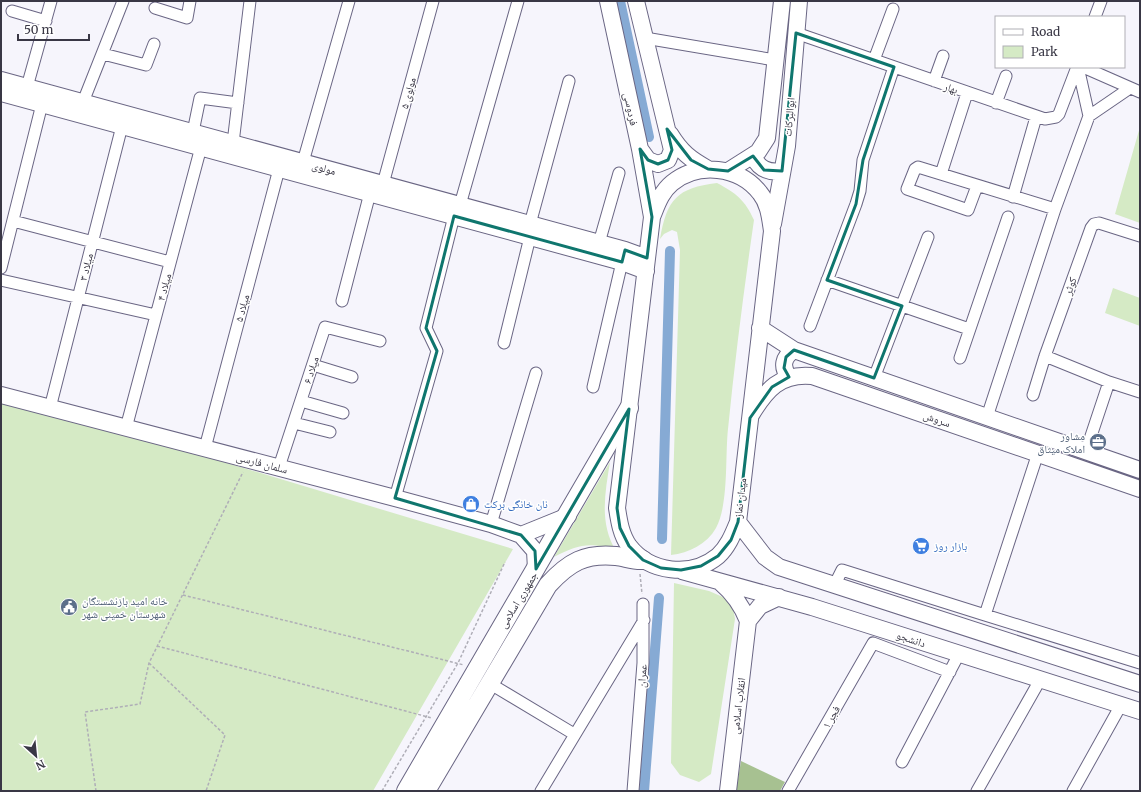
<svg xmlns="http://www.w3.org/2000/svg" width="1141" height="792" viewBox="0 0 1141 792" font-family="Merriweather,'Noto Naskh Arabic',serif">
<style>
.green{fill:#d5eac5}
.forest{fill:#a7c191}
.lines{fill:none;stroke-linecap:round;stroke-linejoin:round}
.canal{stroke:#86aad4;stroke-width:10}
.street-casing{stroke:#6a6684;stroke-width:13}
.secondary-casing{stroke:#6a6684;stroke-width:18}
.primary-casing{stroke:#6a6684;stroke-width:20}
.path{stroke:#afaeb7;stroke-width:1.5;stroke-dasharray:3 2;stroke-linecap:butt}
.street{stroke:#fff;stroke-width:11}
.secondary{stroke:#fff;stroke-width:16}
.primary{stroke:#fff;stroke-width:18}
.marked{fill:none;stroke:#0f766e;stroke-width:3;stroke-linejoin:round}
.labels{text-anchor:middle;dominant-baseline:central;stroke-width:3;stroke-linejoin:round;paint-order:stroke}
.street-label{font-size:11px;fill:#393745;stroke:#fff}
.service-label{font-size:11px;fill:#4e5e75;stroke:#fff;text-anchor:end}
.shop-label{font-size:11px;fill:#366cbe;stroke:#fff;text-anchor:start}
</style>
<rect width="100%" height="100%" fill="#f6f5fc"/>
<path class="green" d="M 1140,127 L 1140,223 L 1115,214 Z
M 717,183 C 736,193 745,200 754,220 C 744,289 735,359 728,429 C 725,456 729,504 716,528 C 707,544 689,553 671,555 L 680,250 L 677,232 L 672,230 L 664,234 L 660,239 C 667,199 677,188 717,183 Z
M 1113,288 L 1140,298 L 1140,326 L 1105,313 Z
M 1,395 L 513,549 L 373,791 L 1,791 Z
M 610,462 C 605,493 599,523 616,551 C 590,541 578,545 554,557 Z
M 674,583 L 709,591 L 732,601 L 735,619 L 711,774 L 699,782 L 680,775 L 671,763 Z"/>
<path class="forest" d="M 741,761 L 785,782 L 780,791 L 736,791 Z"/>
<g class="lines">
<path class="canal" d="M 620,1 L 649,137
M 662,539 L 670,251
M 644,791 L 659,598"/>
<defs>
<path id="street" d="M 155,8 L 187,18 L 190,1
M 12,11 L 46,21
M 1095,17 L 1101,1
M 796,33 L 1045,119 L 1056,117 L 1059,114 L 1077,67
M 645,38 L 775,60
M 103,54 L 146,65 L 154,44
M 874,60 L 893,9
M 1083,67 L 1140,92
M 934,81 L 943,56
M 27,87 L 51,1
M 83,102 L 123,1
M 996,103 L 1006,76
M 1089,116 L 1130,88
M 193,132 L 200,98 L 238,103
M 233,143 L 250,1
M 303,162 L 349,1
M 941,174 L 967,93
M 383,184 L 433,1
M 977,186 L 968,210 L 907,189 L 915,169 L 918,167 L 1055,209
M 1013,197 L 1036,117
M 460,205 L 518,1
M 13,221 L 170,262
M 530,224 L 569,81
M 599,243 L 619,173
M 1,268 L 42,104
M 1,280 L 156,315
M 827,280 L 969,329
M 342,301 L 370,193
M 810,326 L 856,204 L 860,191 L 863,160 L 894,67
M 504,343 L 530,237
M 1045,356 L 1109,382 L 1140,392
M 960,358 L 1008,217
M 313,365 L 352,377
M 874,378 L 928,237
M 593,387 L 622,262
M 1033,395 L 1045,356 L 1091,228 L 1094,224 L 1099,223 L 1140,236
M 301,401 L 343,413
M 50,408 L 122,126
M 987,417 L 1055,209 L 1089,116 L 1078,67
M 294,423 L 330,432
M 126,428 L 201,147
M 205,448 L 279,169
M 1086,451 L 1109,382
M 1038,453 L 985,615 L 1140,663
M 279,467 L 325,327 L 380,341
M 395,498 L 437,351 L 426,328 L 454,216
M 491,524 L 536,373
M 834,586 L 842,570 L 985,615
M 489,683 L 574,734
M 902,762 L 959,654
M 541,791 L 644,620
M 633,791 L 643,663 L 643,604
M 788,791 L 873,643 L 950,672
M 977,791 L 1040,680
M 1073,791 L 1121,705"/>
<path id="secondary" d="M 608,1 L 640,149 L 652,217 L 617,508 C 619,521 621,535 629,546 C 650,573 691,578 718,556 C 728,547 733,534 738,522 L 772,231 C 770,218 769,204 760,193 C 739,166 698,162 672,183 C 661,192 657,205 652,217
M 636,1 L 672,150 L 668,160 L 658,164 L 648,160 L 640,149
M 1,80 L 625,250 L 647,258
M 1,93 L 622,262 L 646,271
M 670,134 C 681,152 690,159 708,169
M 753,156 C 759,169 768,173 782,171
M 728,171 L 758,152 L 767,138 L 782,1
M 773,224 L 787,146 L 799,1
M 760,328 L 794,350 L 1140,470
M 789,377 C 781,367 783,357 794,350
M 1,395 L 395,498 L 491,524 L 521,535
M 751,415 C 766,390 780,373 812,376 L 1140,489
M 738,522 L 765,557 L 779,567 L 1140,684
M 521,535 L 568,516
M 521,535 L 535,551 L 536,569
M 682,571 L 812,607 L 1140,711
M 721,583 C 734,594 742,606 748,621
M 728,791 L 748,621 L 760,606 L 779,597"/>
<path id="primary" d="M 406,791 L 629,408
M 426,791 L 548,585 C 569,562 585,553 616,556 C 625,557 634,561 643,560"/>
</defs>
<use href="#street" class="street-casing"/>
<use href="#secondary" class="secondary-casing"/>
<use href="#primary" class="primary-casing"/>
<path class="path" d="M 640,574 L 642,594
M 183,595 L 464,665
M 157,646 L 432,718
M 149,663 L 225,735 L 206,791
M 96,791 L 85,712 L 140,704 L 149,663 L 243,472
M 382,791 L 458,663 L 505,562"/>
<use href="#street" class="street"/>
<use href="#secondary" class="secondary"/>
<use href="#primary" class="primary"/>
</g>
<path class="marked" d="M 796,33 L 894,67 L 863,160 L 856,204 L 827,280 L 902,306 L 874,378 L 794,350 L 786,357 L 784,368 L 789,377 L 772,387 L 750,418 L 738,522 L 731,540 L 718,556 L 701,566 L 681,570 L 661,568 L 643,560 L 629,546 L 620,528 L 617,508 L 629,409 L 536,569 L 535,551 L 521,535 L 395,498 L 437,351 L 426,328 L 454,216 L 622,262 L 625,250 L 647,258 L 652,217 L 640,149 L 648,160 L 658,164 L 668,160 L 672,150 L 667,129 L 691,160 L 708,169 L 728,171 L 753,156 L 764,170 L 782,171 Z"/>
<defs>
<symbol id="office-disc" viewBox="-11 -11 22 22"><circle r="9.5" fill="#5c6f8a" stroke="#fff"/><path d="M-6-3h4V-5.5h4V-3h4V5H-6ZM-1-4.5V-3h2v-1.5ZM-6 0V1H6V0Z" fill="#fff"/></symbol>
<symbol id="shop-disc" viewBox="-11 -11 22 22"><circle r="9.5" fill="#3f7fe0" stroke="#fff"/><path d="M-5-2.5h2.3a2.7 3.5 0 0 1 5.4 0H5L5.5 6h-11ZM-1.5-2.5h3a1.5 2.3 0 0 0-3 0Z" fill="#fff"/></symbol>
<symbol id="supermarket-disc" viewBox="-11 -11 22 22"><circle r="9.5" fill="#3f7fe0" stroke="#fff"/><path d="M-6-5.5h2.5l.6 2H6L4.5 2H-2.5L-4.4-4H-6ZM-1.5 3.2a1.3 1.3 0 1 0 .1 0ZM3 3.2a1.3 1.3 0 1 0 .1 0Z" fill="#fff"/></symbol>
<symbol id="civic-disc" viewBox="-11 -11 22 22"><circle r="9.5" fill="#5c6f8a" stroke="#fff"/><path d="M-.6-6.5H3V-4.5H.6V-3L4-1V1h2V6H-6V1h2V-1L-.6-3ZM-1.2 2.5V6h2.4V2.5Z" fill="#fff"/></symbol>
</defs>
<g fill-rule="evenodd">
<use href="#office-disc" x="1088" y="432" width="20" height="20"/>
<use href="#shop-disc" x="461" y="494" width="20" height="20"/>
<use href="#supermarket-disc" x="911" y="536" width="20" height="20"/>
<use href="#civic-disc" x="59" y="597" width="20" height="20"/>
</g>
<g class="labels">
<g class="street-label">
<text transform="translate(951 88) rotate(19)">بهار</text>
<text transform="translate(408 93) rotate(-75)">مولوی ۵</text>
<text transform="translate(631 109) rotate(78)">فردوسی</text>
<text transform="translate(789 117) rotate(-85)">ابوالبرکات</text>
<text transform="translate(324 168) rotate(16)">مولوی</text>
<text transform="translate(86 267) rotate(-76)">میلاد ۳</text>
<text transform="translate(1070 286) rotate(-70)">کوثر</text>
<text transform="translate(164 287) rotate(-75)">میلاد ۴</text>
<text transform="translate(242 308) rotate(-75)">میلاد ۵</text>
<text transform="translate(311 370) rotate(-72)">میلاد ۶</text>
<text transform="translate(937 419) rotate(19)">سروش</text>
<text transform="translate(262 463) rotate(15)">سلمان فارسی</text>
<text transform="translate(740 498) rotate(-83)">میدان نماز</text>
<text transform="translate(518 600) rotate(-59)">جمهوری اسلامی</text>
<text transform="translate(911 639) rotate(18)">دانشجو</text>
<text transform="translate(642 676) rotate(-86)">عمران</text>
<text transform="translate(738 706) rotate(-83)">انقلاب اسلامی</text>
<text transform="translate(831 717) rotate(-60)">فجر ۱</text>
</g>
<g class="service-label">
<text x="1085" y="436">مشاور<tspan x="1085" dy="13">املاک میثاق</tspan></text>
<text x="82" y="601" text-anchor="start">خانه امید بازنشستگان<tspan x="82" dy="13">شهرستان خمینی شهر</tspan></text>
</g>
<g class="shop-label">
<text x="484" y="504">نان خانگی برکت</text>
<text x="934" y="546">بازار روز</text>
</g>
</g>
<rect width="1141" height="792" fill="none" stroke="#393745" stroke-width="4"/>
<rect x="995" y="16" width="130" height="52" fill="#ffffff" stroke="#b0afb5"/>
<rect x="1003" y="29" width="20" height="6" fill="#ffffff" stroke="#b0afb5"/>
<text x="1031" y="36" font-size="12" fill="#393745">Road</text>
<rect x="1003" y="46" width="20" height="12" fill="#d5eac5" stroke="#b0afb5"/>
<text x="1031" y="56" font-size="12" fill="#393745">Park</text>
<g transform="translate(36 756) rotate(153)" stroke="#ffffff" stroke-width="3" paint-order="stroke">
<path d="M0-3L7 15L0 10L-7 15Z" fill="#393745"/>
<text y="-6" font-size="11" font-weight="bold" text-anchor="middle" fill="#393745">N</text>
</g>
<path d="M18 34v6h71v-6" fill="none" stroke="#393745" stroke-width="2"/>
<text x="24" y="34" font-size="12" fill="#393745" stroke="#ffffff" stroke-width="3" paint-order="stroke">50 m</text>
</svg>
